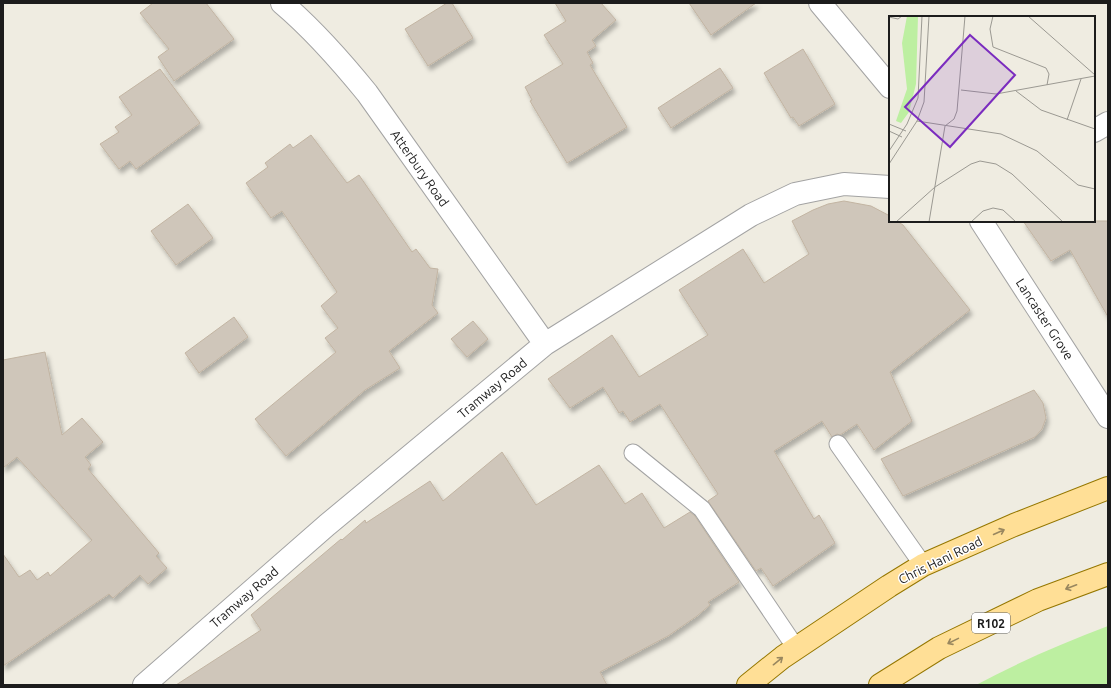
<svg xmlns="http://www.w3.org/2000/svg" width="1111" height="688" viewBox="0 0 1111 688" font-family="Ubuntu,sans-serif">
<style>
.grass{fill:#bdefa1}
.building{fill:#cfc6ba;stroke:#c2b4a2;filter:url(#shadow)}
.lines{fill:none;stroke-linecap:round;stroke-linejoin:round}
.service-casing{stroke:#a3a3a3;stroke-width:19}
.minor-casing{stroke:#a3a3a3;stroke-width:24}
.primary-casing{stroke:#957700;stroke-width:24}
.service{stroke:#fff;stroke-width:17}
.minor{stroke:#fff;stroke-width:22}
.primary{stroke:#ffdf96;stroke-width:22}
.oneway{stroke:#99875f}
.labels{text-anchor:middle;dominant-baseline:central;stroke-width:3;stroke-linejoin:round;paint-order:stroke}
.shield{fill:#fff;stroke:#606060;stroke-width:1}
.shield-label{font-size:12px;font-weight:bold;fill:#1c1c1c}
.street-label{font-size:13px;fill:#1c1c1c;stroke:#fff}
.inset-road{fill:none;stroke:#9b9992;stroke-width:1}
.view{fill:#7b2cbf;fill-opacity:0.15;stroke:#7b2cbf;stroke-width:2}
.inset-edge{fill:none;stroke:#1c1c1c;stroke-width:2}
</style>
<defs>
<filter id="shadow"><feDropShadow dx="2.5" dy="4.5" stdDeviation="2" flood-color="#0004"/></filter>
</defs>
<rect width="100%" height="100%" fill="#efece1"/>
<path class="grass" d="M 1108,626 L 1108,685 L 976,685 C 1019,662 1063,643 1108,626 Z"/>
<path class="building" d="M 153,3 L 206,3 L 234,39 L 174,81 L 158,57 L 169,49 L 140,13 Z
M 447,3 L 452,3 L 473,38 L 428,66 L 405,29 Z
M 555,3 L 601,3 L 616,20 L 592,40 L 596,46 L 587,52 L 593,63 L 590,65 L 627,127 L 567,163 L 530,101 L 532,100 L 525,87 L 563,64 L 544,35 L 566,21 Z
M 689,3 L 756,3 L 711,35 Z
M 803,49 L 835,104 L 799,126 L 793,117 L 791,118 L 764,73 Z
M 720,68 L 733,88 L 671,128 L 658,108 Z
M 160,69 L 200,123 L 136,169 L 130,161 L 119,169 L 100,144 L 119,132 L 115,127 L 132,115 L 119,97 Z
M 311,135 L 347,183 L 359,175 L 412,252 L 416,249 L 430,268 L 438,269 L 432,305 L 438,313 L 389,351 L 400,368 L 365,390 L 286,456 L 255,419 L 336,352 L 325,338 L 338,328 L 321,306 L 337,292 L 282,211 L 271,218 L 246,183 L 268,167 L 265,163 L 290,144 L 293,148 Z
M 844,201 L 871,206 L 890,216 L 890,221 L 897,221 L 903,225 L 970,310 L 890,372 L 912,421 L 874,450 L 857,424 L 840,435 L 837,434 L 832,437 L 822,421 L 774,451 L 814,519 L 819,515 L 835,543 L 773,586 L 761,568 L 756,571 L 708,501 L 718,494 L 660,404 L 630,422 L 623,411 L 619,413 L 603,387 L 570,408 L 548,379 L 612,335 L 639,377 L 708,335 L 679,290 L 743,249 L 764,283 L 809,254 L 792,221 L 813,210 L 828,204 Z
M 188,204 L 213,238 L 176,265 L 151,231 Z
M 1023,221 L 1108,221 L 1108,317 L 1070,250 L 1051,261 Z
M 234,317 L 248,337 L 199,373 L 185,353 Z
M 473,321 L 488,339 L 467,357 L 451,339 Z
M 45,352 L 62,435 L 82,418 L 103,442 L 85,457 L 91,465 L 88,469 L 159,553 L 156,556 L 167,568 L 148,584 L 140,575 L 113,598 L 109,594 L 3,666 L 3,554 L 19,577 L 30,570 L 37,580 L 48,572 L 50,576 L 92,540 L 17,457 L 3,468 L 3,360 Z
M 1034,390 L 1043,403 L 1046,418 L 1042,429 L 1035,437 L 903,496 L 881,459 Z
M 502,452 L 536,505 L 599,465 L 625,504 L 642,493 L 664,528 L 690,512 L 695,516 L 739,582 L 708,602 L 710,605 L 697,616 L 668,636 L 600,672 L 607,685 L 176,685 L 261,630 L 251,615 L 341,539 L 342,540 L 365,520 L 366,523 L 430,481 L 443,501 Z"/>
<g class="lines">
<defs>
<path id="service" d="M 838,444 L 923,565
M 633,453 L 702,509 L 796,648"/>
<path id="minor" d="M 282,3 C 314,30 341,61 367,93 L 545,344
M 820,3 L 890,87
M 1094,131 L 1108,123
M 981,221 L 1108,417
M 144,685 L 327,525 L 545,344 L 751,215 L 795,194 L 844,184 L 890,187"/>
<path id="primary" d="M 748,685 L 783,657 L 889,586 L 923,565 L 1014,525 L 1108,488
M 880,685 L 939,648 L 1038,600 L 1108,574"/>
</defs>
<use href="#service" class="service-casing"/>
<use href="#minor" class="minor-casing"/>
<use href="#primary" class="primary-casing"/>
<use href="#service" class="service"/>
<use href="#minor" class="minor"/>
<use href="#primary" class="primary"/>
</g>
<defs><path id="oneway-shaft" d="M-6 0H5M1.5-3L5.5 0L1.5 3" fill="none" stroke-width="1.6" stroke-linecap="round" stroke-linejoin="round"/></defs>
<g class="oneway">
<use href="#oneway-shaft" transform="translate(999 532) rotate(-24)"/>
<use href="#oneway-shaft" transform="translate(1071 587) rotate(159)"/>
<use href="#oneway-shaft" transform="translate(953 641) rotate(154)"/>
<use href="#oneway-shaft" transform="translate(778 661) rotate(-39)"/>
</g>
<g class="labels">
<rect class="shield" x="972" y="613" width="38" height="20" rx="3"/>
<g class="shield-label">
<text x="991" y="623">R102</text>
</g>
<g class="street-label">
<text transform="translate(420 168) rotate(55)">Atterbury Road</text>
<text transform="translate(1045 319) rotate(57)">Lancaster Grove</text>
<text transform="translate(492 388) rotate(-40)">Tramway Road</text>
<text transform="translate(940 560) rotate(-26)">Chris Hani Road</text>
<text transform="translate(244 597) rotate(-41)">Tramway Road</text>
</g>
</g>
<g transform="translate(889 16)">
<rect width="206" height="206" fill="#efece1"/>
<path d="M 18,0 L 29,0 L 27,68 L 20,96 L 12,107 L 7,105 L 18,73 L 13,27 Z" fill="#bdefa1"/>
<path class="inset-road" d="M 104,0 L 101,13 L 104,31 L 157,52 L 160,58 L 158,69M 139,0 L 206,59M 0,1 L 9,3 L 13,0M 72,74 L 107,78 L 206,60M 127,75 L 152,94 L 206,113M 178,104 L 192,63M 28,105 L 112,118 L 148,135 L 189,169 L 206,173M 0,108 L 17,115M 56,110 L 65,103 L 68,95 L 76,0M 0,115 L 13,121M 0,135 L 18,108 L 29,82 L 33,0M 0,148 L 28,105 L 35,86 L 40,0M 7,206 L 46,171 L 82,148 L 91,145 L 107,148 L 123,158 L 174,206M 40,206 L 56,110M 82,206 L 94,195 L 104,192 L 114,194 L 127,206"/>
<path class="view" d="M 81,19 L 126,59 L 61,131 L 16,91 Z"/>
<rect width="206" height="206" class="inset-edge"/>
</g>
<rect width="1111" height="688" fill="none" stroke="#1c1c1c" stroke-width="8"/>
</svg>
